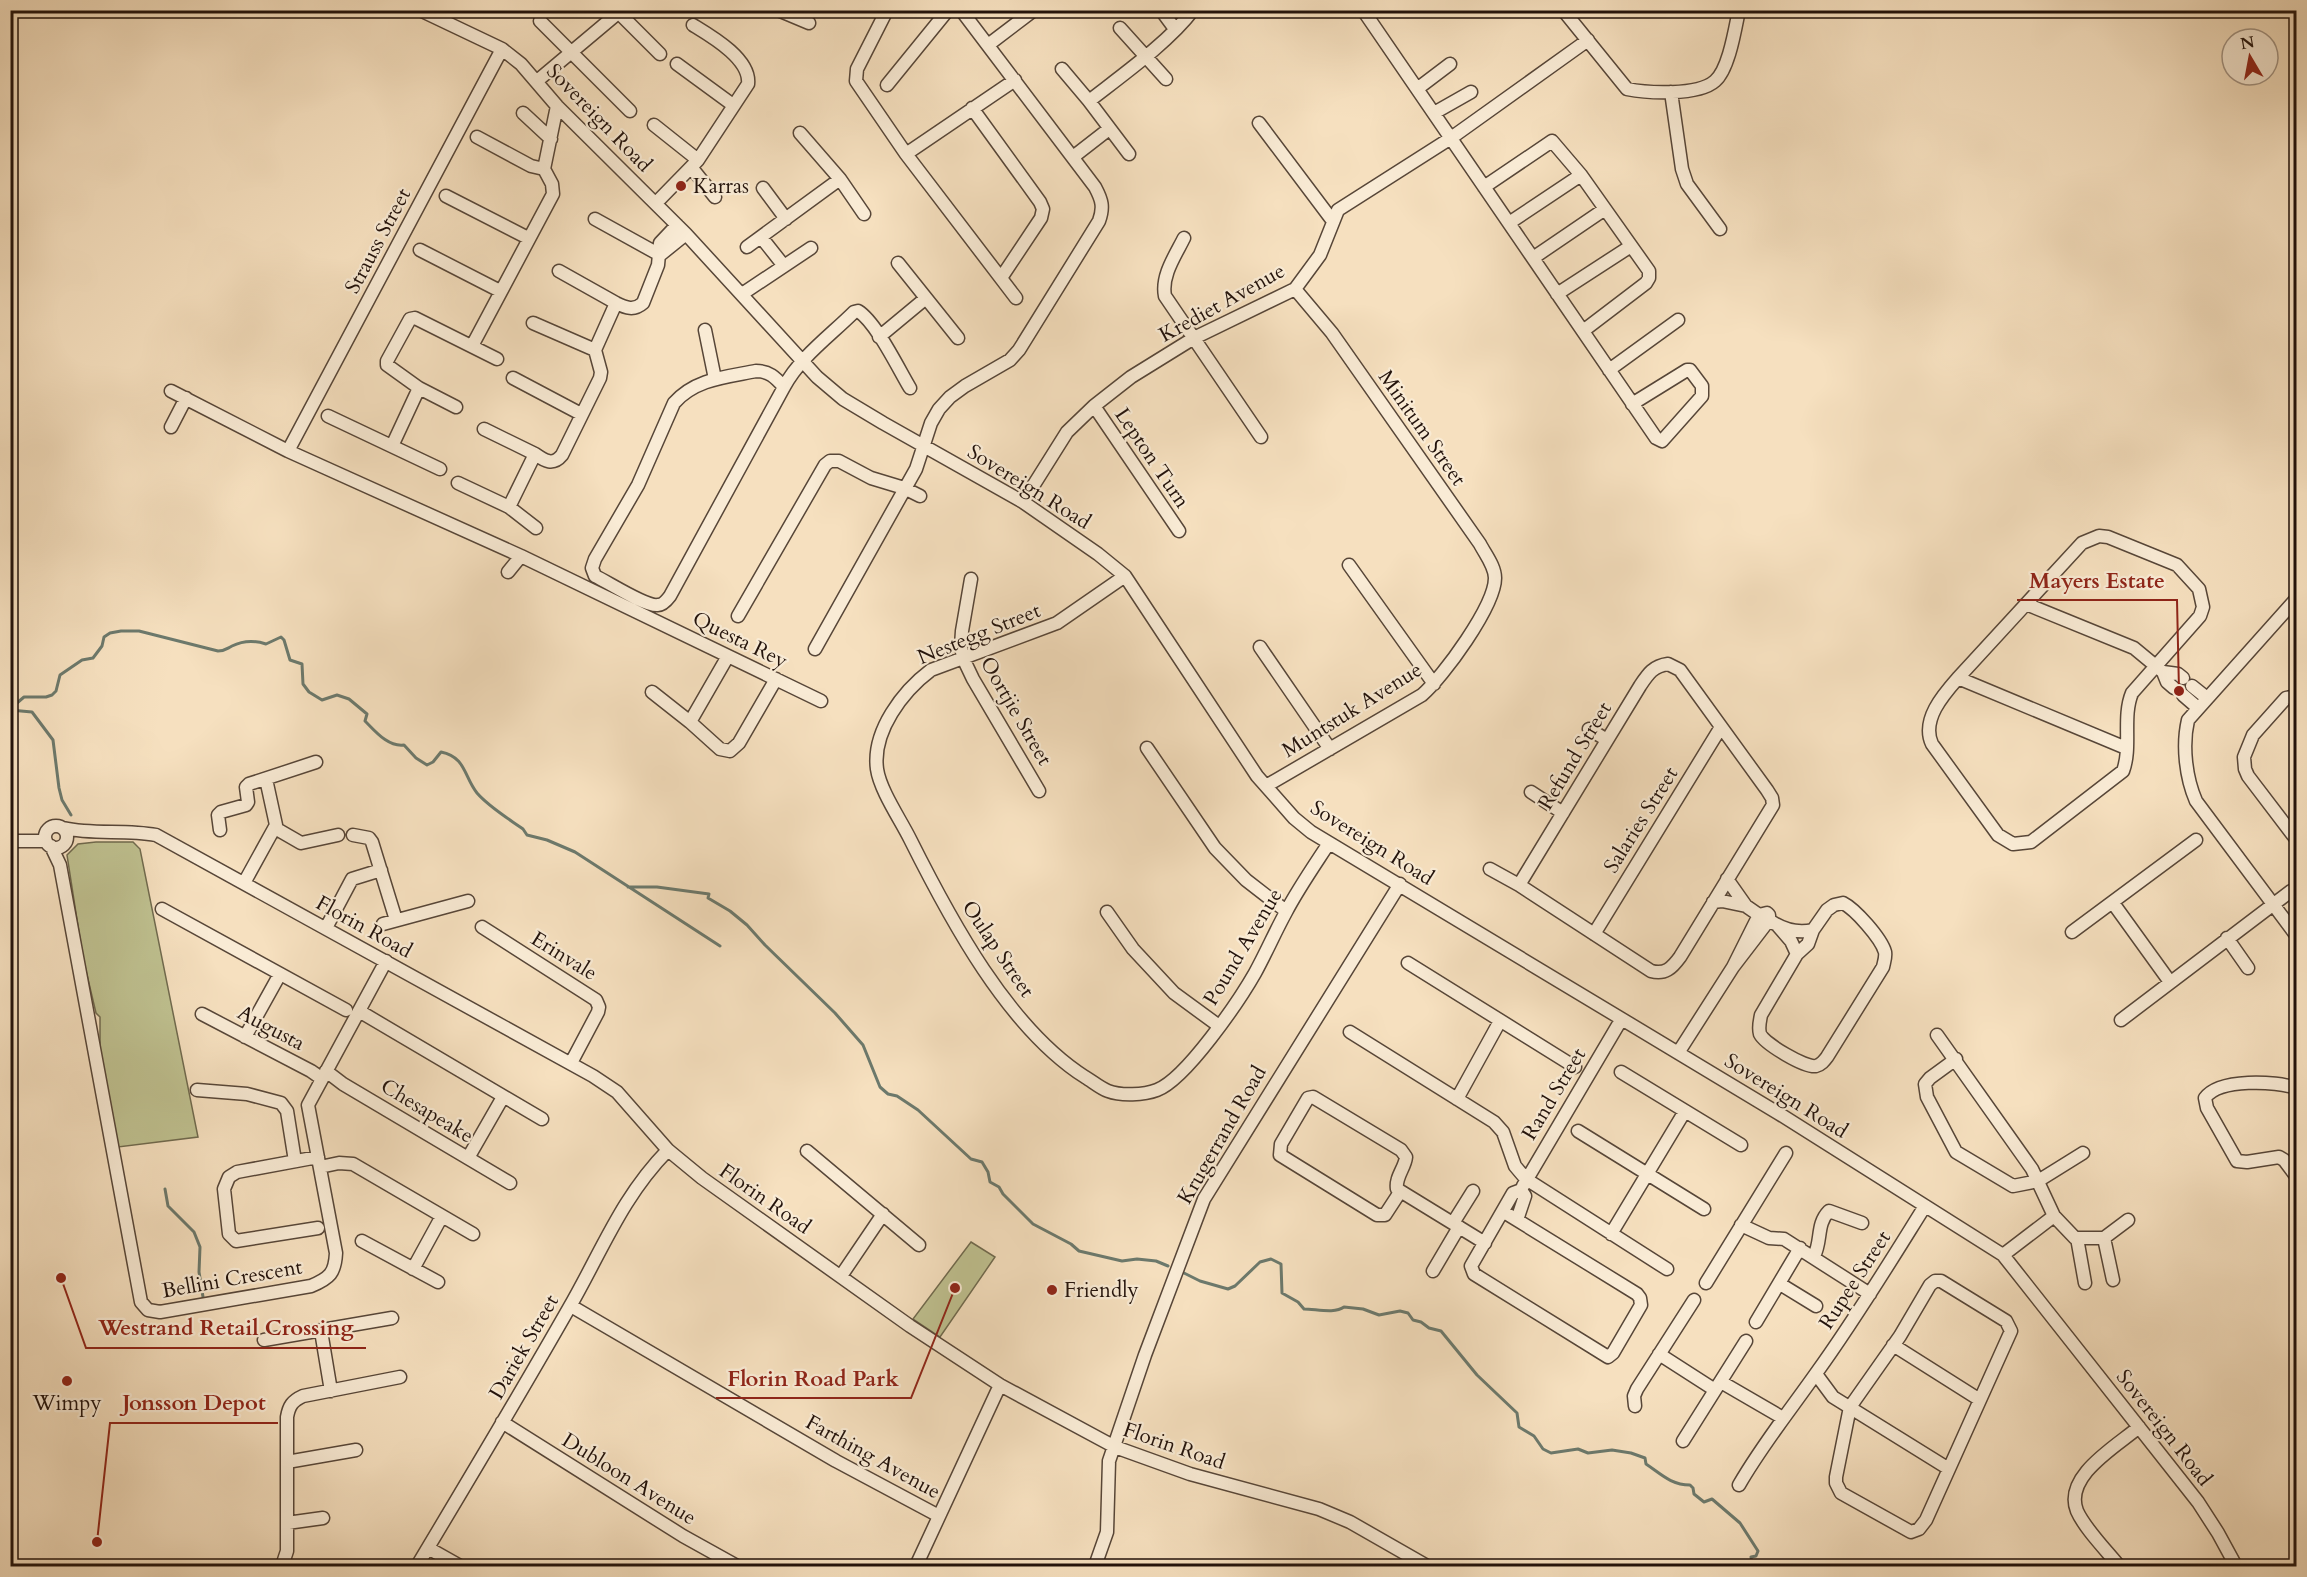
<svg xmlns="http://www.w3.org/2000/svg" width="2307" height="1577" viewBox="0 0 2307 1577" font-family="Cardo,serif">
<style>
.green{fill:#bfc190;stroke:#706a4e;stroke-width:1.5}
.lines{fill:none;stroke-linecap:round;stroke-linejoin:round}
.stream{stroke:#6c796c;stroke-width:3}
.street-casing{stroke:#574638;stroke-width:15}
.street{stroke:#f9ebd5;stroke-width:12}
.poi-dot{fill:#8f2418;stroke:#f9ebd5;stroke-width:2}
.labels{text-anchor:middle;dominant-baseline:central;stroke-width:4.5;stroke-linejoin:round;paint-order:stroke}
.street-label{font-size:21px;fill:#22120b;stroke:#f9ebd5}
.poi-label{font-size:21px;fill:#22120b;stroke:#f9ebd5;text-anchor:start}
.leader{fill:none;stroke:#8f2418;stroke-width:2}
.callout-dot{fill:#8f2418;stroke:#f9ebd5;stroke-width:2}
.callout-label{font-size:22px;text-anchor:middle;font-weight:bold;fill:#8f2418;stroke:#f9ebd5;stroke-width:4.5;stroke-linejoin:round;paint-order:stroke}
</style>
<rect width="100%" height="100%" fill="#f6e0bf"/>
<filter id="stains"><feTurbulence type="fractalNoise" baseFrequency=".00333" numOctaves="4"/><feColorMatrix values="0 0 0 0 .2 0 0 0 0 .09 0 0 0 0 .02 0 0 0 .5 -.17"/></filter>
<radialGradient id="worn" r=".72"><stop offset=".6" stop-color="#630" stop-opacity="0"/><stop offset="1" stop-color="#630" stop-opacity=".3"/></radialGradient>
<path class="green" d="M 96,842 L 133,842 L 140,849 L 198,1137 L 118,1147 L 100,1049 L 100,1017 L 96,1013 L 83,958 L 67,855 L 78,844 Z
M 971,1242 L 995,1257 L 940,1337 L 913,1319 Z"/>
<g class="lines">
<path class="stream" d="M 10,709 L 24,697 L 46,697 L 52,695 L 56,691 L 60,675 L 82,660 L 93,658 L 102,646 L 104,637 L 110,633 L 121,631 L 139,631 L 218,651 C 225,651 226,649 232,646 C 244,640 254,640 266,644 L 281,637 L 284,640 L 290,660 L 302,664 L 303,684 L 309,692 L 322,700 L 337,695 L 349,699 L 367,714 L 365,721 C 376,732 388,747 404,745 L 416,758 L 427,765 L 433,762 L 441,752 C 466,757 464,777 477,793 C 489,807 509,819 523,829 L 527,835 L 547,840 L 575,852 L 720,946
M 10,710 L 32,712 L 53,740 L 59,788 L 62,800 L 71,815
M 628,887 L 657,887 L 709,894 L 708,898 L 730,911 L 747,925 L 765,945 L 835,1013 L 863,1045 L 880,1087 L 888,1094 L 897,1096 L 918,1110 L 971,1159 L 982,1162 L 988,1172 L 990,1182 L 999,1187 L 1003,1194 L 1033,1224 L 1071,1244 L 1079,1251 L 1122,1261 L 1137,1259 L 1156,1261 L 1168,1266
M 165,1189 L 168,1206 L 194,1232 L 200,1247 L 199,1272 L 203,1297
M 1184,1273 L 1200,1281 L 1228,1289 L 1235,1286 L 1260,1262 L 1271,1259 L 1281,1264 L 1282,1293 L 1298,1302 L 1304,1309 C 1316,1309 1335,1314 1344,1307 L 1363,1309 L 1379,1315 L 1400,1311 L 1408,1313 L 1413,1320 L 1421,1322 L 1429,1328 L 1441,1331 L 1477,1375 L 1517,1413 L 1519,1427 L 1534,1436 L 1543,1449 L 1551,1453 L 1578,1449 L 1588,1453 L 1612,1450 L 1631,1453 L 1645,1458 L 1646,1464 C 1661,1474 1671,1485 1690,1485 L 1693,1488 L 1694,1494 L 1704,1502 L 1712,1499 L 1740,1523 L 1758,1551 L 1756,1556 L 1751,1557 L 1752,1563 L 1759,1566"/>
<defs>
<path id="street" d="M 420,10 L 502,49 L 521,64 L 557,106 L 686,234 L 817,377 L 843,399 L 883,423 L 1023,502 L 1098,554 L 1125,576 L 1257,776 L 1294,818 L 1311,832 L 1778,1113 L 2003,1255 L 2198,1502 L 2218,1533 L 2236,1566
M 616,10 L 660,54
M 778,10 L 809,23
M 887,10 L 857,69 L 856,81 L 906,154 L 1016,298
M 1161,10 L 1175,29
M 1363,10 L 1656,438 L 1662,441 L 1702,396 L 1702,386 L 1690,370 L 1687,370 L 1632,404
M 1563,10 L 1627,89 C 1647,93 1698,96 1715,81 C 1729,69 1735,29 1739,10
M 540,21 L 630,111
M 1120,28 L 1166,79
M 988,45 L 1034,10
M 677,64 L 733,105
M 1062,69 L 1089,101 L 1129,154
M 537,81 L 618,13
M 887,85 L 948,10
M 1417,89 L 1450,64
M 1671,92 L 1682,169 L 1687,184 L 1720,229
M 1089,101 C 1121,76 1169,42 1193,10
M 972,108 L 1040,202 L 1043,209 L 1041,218 L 1001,278
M 523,113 L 551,139
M 1434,113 L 1471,92
M 1259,123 L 1332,220
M 654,125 L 698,160
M 800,133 L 840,179 L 864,214
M 477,137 L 531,166 L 544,169
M 906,154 L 1015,80
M 1073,157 L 1109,129
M 691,167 L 715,197
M 1484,187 L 1552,141 L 1581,175 L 1649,271 L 1649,278 L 1646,283 L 1583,331
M 763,188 L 786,219
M 446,196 L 528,238
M 656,203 L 698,160 L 748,84 C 751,59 711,36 693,25
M 595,219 L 660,255
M 1509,223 L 1581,175
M 761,237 L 784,266
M 1184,238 C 1175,256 1161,276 1165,296 L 1261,437
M 747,247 L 840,179
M 420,250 L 500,291
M 660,255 L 686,234
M 1533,258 L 1605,209
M 898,263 L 958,338
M 559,271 L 616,303
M 742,294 L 811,248
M 1557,294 L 1631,246
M 533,323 L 595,350
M 705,330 L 715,379
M 879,337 L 926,298
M 472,346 L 553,194 L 552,184 L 544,169 L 557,106
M 1609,370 L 1678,320
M 513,378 L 581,414
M 784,387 C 775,377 769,371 756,371 C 726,377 695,379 674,403 L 638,485 L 595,559 L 592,568 L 595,576 C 608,582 646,607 658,605 C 663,605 667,600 670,596 L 784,387 C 799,358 831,335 854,312 L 858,311 C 876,322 898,368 910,388
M 171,391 L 288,451 L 521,556 L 821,701
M 1094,406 L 1179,531
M 456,407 L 419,388 L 387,365 L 387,361 L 410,319 L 415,318 L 497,359
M 328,416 L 440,469
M 171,427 L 186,398
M 484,429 L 535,454
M 392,446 L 419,388
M 288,451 L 502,49
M 458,483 L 509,507
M 1023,502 L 1067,432 L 1094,406 L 1131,377 L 1194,338 L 1295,289 L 1320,255 L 1338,210 L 1451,138 L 1588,40
M 536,528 L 509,507 L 535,454 C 545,461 553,466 562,455 L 600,378 L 601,372 L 595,350 L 616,303 C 626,308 634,311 643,303 L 658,265 L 660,243 L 677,225
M 2099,536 L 2108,537 L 2177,565 L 2199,589 L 2203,607 L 2200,616 L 2132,693 C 2122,717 2132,747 2123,771 L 2031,842 L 2013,844 L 1998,835 L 1932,744 C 1921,720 1943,695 1958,678 L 2082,543 Z
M 1349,565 L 1434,684
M 508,572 L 521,556
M 1125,576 L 1057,623 L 931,670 C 903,691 872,731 877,769 C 880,790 900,819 910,839 C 950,919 1008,1028 1085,1077 C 1092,1081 1100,1088 1108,1091 C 1121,1096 1144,1095 1157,1090 C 1186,1079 1239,1001 1255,973 C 1266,953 1275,932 1286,912 C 1298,889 1314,866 1329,843
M 971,579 L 962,631 L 961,646 L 963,658 L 973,679 L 1039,791
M 2296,599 L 2188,720 C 2182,746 2186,778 2196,801 L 2296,935
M 2026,604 L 2134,648 L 2163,672 L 2167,682 L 2174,688
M 738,616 L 825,465 L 830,461 L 839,461 L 871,478 L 904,488 L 920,496
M 1260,647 L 1330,749
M 815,649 L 916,469 L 931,423 L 939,409 L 950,397 L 965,386 L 1010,360 L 1019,350 L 1099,221 C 1104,207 1102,200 1095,187 L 961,10
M 1668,664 L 1680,670 L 1767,790 L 1772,798 L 1773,805 L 1680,957 C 1672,968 1665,975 1651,971 L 1519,885 L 1640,686 C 1648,674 1653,666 1668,664 Z
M 2163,672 L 2178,674 L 2183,678
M 1958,678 L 2126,748
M 2192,686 L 2207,698
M 652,692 L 690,722 L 720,749 L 730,751 L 739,743 L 776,679
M 2183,695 L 2198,708
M 2296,696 L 2286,698 L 2253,735 L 2244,757 L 2245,769 L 2248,776 L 2296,839
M 690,722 L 728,656
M 1589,729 L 1607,740
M 1147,748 L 1215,848 L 1246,880 L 1286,911
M 1266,786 L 1422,695 C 1443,677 1495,606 1495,578 C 1495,566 1485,554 1480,544 L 1332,333 L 1295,289
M 1531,792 L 1563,813
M45 837a11 11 0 1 1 22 0a11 11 0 1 1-22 0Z
M 63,828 C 94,835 125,829 156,835 L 593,1076 L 617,1092 L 668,1150 L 702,1178 L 910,1326 L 1000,1385 L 1115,1447 L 1190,1474 L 1319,1509 L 1350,1522 L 1427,1566
M 275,828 L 301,843 L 338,835
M 220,830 L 218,815 L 221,812 L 246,805 L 248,802 L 246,787 L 249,784 L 316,762
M 353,835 L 369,838 L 372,842 L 396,920
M 10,841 L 46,841
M 51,846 L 60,865 L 141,1302 L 148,1310 L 160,1312 L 311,1286 C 330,1278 335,1273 336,1253 L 308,1105 L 386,961
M 1490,869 L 1519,885
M 1727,879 L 1746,906 L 1759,915
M 244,883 L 276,825 L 266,779
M 1713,902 L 1722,901 L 1746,906
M 1843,903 C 1855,909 1881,938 1885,952 C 1886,957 1884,962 1883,967 L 1827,1057 C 1824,1061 1821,1065 1816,1066 C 1805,1068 1765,1044 1760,1034 C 1758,1027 1760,1021 1761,1015 L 1797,954 L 1808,944 L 1813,930 L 1827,910 L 1834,905 Z
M 2113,903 L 2170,982
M 162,909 L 346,1010
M 1107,912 L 1133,949 L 1174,993 L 1219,1026
M 1769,920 C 1782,929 1796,934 1813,930
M 383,924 L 468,901
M 1778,926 L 1791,941 L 1797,954
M 482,927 L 596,1000 L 599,1007 L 598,1012 L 571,1063
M 326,928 L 352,879 L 381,870
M 2072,932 L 2196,840
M 1594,934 L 1721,727
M 2227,938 L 2248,968
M 1408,963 L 1575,1067
M 359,1011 L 542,1119
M 202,1014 L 311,1071 L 321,1078
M 2121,1020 L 2291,891
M 1350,1032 L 1494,1122 L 1503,1132 L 1515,1166 L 1526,1179 L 1667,1269
M 1937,1035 L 2032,1169 L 2054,1216 L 2003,1255
M 245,1037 L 280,974
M 1678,1053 L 1733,967 L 1769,920 L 1769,915 L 1767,913 L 1759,915 L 1733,967
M 1956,1059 L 1930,1078 L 1925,1084 L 1927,1097 L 1956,1152 L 2013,1186 L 2038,1181 L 2083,1153
M 326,1071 L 343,1084 L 510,1183
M 1621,1072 L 1741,1145
M 2296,1088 C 2276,1081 2219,1078 2205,1098 L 2207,1108 L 2237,1161 L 2247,1162 L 2279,1157 L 2284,1160 L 2296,1176
M 197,1090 L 247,1094 L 281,1103 L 287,1111 L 295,1161
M 1457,1099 L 1500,1021
M 1578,1131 L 1704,1209
M 807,1151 L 919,1245
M 318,1157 L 237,1172 L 229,1177 L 224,1189 L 229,1234 L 236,1241 L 318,1228
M 468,1158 L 503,1097
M 320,1167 L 339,1163 L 353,1164 L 473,1234
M 1523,1186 L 1621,1020
M 1400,1192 L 1385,1215 L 1377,1215 L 1280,1155 L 1281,1144 L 1308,1098 L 1313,1097 L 1401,1150 L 1406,1157 C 1405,1168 1395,1177 1397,1189 L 1485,1243
M 1504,1212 L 1637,1294 L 1640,1298 L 1641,1305 L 1613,1353 L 1608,1357 L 1474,1274 L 1471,1266 L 1513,1193 L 1521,1190
M 2054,1216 L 2075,1238 L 2104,1238 L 2113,1280
M 1517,1220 L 1525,1196 L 1521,1190
M 1453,1223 L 1473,1191
M 1741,1225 L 1769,1238 L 1784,1239 L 1870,1294
M 1611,1234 L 1685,1111
M 2077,1238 L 2085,1283
M 2104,1238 L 2128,1220
M 362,1241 L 438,1282
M 1814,1256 C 1822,1241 1816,1224 1829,1211 L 1862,1223
M 413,1269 L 442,1216
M 1433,1271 L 1459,1227
M 841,1276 L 883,1214
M 1935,1281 L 1941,1281 L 2006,1321 L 2011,1331 L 1926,1520 L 1919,1529 L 1911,1532 L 1841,1493 L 1836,1483 L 1836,1477 L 1850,1407 L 1900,1336 L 1930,1285 Z
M 1706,1283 L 1786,1153
M 1780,1284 L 1816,1306
M 571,1306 L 836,1461 L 939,1516
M 1756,1322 L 1800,1248
M 321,1331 L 331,1391
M 264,1340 L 392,1318
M 1893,1345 L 1980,1400
M 1659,1354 L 1715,1390
M 1816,1374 L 1833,1397 L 1949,1469
M 1721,1382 L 1783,1418
M 1635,1406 L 1634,1396 L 1637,1389 L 1694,1300
M 502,1422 L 683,1536 L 737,1566
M 1683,1441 L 1746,1341
M 287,1462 L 356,1450
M 1739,1485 C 1762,1445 1791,1409 1817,1372 C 1856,1318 1890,1262 1925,1206
M 287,1523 L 323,1518
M 428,1548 L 460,1566
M 282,1566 L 287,1551 L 287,1417 C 289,1406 292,1401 303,1396 L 400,1377
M 417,1566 C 468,1481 520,1394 569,1308 C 602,1251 621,1198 668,1150
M 916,1566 L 1000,1385
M 1095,1566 L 1107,1532 L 1109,1461 L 1145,1355 L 1204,1199 L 1400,884
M 2119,1566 C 2107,1551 2085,1529 2077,1511 C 2063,1476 2117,1446 2139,1427"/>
</defs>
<use href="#street" class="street-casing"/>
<use href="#street" class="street"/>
</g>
<g class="poi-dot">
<circle cx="681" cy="186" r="6"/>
<circle cx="1052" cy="1290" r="6"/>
<circle cx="67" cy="1381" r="6"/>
</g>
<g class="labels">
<g class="street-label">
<text transform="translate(599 118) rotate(46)">Sovereign Road</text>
<text transform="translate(378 241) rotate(-62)">Strauss Street</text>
<text transform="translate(1222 303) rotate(-29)">Krediet Avenue</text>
<text transform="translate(1422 428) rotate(55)">Minitum Street</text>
<text transform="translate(1152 458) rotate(56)">Lepton Turn</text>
<text transform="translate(1029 487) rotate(32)">Sovereign Road</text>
<text transform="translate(979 634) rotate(-22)">Nestegg Street</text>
<text transform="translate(740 640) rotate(26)">Questa Rey</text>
<text transform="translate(1352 710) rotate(-32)">Muntstuk Avenue</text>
<text transform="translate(1016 711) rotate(60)">Oortjie Street</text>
<text transform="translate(1575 756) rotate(-59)">Refund Street</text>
<text transform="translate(1641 820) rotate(-58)">Salaries Street</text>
<text transform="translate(1372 843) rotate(32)">Sovereign Road</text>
<text transform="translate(364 927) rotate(29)">Florin Road</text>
<text transform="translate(1243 947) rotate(-59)">Pound Avenue</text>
<text transform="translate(998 949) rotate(56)">Oulap Street</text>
<text transform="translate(564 956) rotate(32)">Erinvale</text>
<text transform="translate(271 1028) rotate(28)">Augusta</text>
<text transform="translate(1554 1094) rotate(-59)">Rand Street</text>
<text transform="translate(1786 1096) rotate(32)">Sovereign Road</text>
<text transform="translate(427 1111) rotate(31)">Chesapeake</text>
<text transform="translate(1222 1135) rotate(-60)">Krugerrand Road</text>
<text transform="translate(765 1199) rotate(35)">Florin Road</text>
<text transform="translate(232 1279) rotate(-10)">Bellini Crescent</text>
<text transform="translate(1855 1280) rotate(-57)">Rupee Street</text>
<text transform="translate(524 1347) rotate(-60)">Dariek Street</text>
<text transform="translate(2164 1428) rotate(52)">Sovereign Road</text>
<text transform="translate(1174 1446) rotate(19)">Florin Road</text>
<text transform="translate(873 1457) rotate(29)">Farthing Avenue</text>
<text transform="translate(629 1479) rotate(32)">Dubloon Avenue</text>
</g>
<g class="poi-label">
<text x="693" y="186">Karras</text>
<text x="1064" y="1290">Friendly</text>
<text x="67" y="1403" text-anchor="middle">Wimpy</text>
</g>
</g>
<path class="leader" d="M2179 691L2177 600H2017M61 1278L86 1348H366M955 1288L911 1398H716M97 1542L110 1423H278"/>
<g class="callout-dot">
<circle cx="2179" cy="691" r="6"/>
<circle cx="61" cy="1278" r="6"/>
<circle cx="955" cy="1288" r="6"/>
<circle cx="97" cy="1542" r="6"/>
</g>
<g class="callout-label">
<text x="2097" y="588">Mayers Estate</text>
<text x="226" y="1335">Westrand Retail Crossing</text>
<text x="813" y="1386">Florin Road Park</text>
<text x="194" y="1410">Jonsson Depot</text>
</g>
<rect width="2307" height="1577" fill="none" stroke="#f6e0bf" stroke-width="36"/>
<rect x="12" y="12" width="2283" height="1553" fill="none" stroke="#22120b" stroke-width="3"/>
<rect x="18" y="18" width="2271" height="1541" fill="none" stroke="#22120b" stroke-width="1.5"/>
<g transform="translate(2250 57) rotate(350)"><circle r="28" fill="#f9ebd5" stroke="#a39484" stroke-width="1.5"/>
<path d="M0-4.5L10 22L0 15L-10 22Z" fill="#8f2418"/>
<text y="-9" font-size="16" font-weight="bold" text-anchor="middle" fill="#22120b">N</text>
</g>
<rect width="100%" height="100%" filter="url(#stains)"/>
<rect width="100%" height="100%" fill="url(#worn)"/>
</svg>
